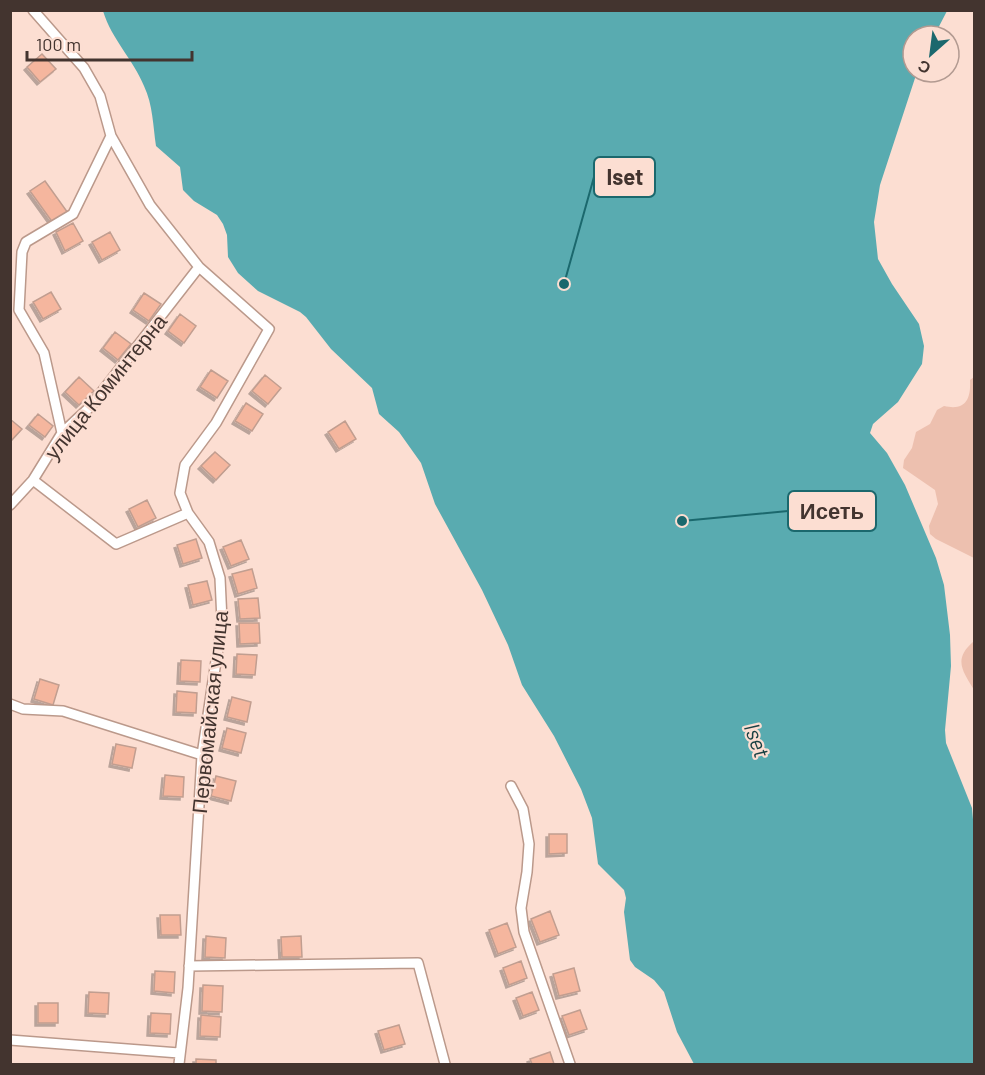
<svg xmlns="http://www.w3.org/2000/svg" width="985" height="1075" viewBox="0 0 985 1075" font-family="Barlow,sans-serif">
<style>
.green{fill:#edc0af}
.water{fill:#59abb0}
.building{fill:#f5b69e;stroke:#c19e90;stroke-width:1.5;filter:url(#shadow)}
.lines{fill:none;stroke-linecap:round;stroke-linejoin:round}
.minor-casing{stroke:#bb998b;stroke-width:12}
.minor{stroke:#fff;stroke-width:9}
.labels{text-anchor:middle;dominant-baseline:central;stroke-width:4.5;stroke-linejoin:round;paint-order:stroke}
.street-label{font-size:21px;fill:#43342f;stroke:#fcded2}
.water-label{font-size:22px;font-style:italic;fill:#1a4143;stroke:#fcded2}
.leader{fill:none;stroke:#1b686d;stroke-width:2}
.callout-dot{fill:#1b686d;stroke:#fcded2;stroke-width:2}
.callout{fill:#fcded2;stroke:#1b686d;stroke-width:2}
.callout-label{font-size:22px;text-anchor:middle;font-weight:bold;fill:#43342f}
</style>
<defs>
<filter id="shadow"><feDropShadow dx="-3" dy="3" stdDeviation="0" flood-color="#0004"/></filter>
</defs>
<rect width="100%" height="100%" fill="#fcded2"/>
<path class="green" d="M 974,377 L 974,558 L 936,539 L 930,534 L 929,526 L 938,504 L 935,490 L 903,468 L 904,460 L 912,448 L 916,432 L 930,424 L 937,410 L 944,406 C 966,411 971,399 970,380 Z
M 974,641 L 974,690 C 962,670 953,659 974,641 Z"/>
<path class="water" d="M 103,11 L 947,11 L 934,36 L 913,36 L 913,72 L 917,72 L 880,185 L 874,222 L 878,259 L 892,284 L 919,324 L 924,346 L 922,364 L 898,402 L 873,424 L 870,433 L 887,453 L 905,485 L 936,558 L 944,585 L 950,635 L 951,666 L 945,730 L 946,743 L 972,808 L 974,831 L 974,1064 L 694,1064 L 677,1032 L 664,992 L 654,980 L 635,967 L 630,960 L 624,912 L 626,898 L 624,890 L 598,864 L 592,818 L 581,789 L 554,736 L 522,685 L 508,645 L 482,590 L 435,504 L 421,463 L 399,432 L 379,414 L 372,388 L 331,349 L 306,317 L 300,312 L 258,291 L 238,273 L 228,257 L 227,235 L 223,224 L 217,215 L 194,201 L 183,190 L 180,167 L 156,146 C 153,126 153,105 144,86 C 133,59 112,40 103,11 Z"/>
<path class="building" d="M 42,54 L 56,69 L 40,82 L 27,67 Z
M 45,181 L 68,213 L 53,223 L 30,191 Z
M 73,223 L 83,241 L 65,251 L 56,232 Z
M 110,232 L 120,250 L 102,260 L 92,242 Z
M 51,292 L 61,309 L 43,319 L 33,302 Z
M 144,293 L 161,304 L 149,321 L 133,310 Z
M 180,314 L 196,326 L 184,343 L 168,331 Z
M 115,332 L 131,344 L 118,360 L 103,348 Z
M 211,370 L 228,381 L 217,398 L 200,387 Z
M 265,375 L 281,388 L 268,404 L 252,391 Z
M 79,377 L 94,391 L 79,405 L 65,392 Z
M 246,403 L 263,414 L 252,431 L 235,421 Z
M 38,414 L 53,426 L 45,437 L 29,425 Z
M 10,419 L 22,429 L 10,442 Z
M 345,421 L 356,439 L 339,449 L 328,432 Z
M 215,452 L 230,465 L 216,480 L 201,466 Z
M 147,500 L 156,518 L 138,527 L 129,509 Z
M 196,539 L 202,558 L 183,564 L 177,545 Z
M 241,540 L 249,559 L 231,566 L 223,547 Z
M 252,569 L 257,588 L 238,594 L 232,574 Z
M 207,581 L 212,600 L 193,605 L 188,585 Z
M 258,598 L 260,618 L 240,619 L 238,599 Z
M 239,623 L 259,623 L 260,643 L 240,644 Z
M 237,654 L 257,655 L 255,675 L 236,674 Z
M 181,660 L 201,661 L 200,682 L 180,681 Z
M 40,679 L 59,685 L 53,705 L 34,699 Z
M 177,691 L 197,693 L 196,713 L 176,712 Z
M 232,697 L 251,702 L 247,722 L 227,717 Z
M 227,728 L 246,733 L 241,753 L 222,748 Z
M 116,744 L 136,748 L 132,768 L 112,764 Z
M 165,775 L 184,777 L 183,797 L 163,796 Z
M 216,776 L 236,781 L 231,801 L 211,796 Z
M 549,834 L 567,834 L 567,853 L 549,854 Z
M 550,911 L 559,935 L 540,942 L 531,919 Z
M 160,915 L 180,915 L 181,935 L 161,935 Z
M 507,923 L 516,947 L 498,954 L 489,930 Z
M 206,936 L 226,938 L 225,958 L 205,957 Z
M 301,936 L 302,957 L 282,957 L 281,937 Z
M 521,961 L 527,978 L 509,985 L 503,968 Z
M 574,968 L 580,991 L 559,996 L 553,974 Z
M 155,971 L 175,972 L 174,993 L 154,991 Z
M 203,985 L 223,986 L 222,1012 L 202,1011 Z
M 89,992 L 109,993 L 108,1014 L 88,1013 Z
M 532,992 L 539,1010 L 523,1016 L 516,998 Z
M 38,1003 L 58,1003 L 58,1023 L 38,1023 Z
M 580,1010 L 587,1029 L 569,1035 L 562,1016 Z
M 151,1013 L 171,1014 L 170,1034 L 150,1033 Z
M 201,1015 L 221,1017 L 220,1037 L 200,1036 Z
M 399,1025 L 405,1044 L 384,1050 L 378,1031 Z
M 550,1052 L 554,1064 L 532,1064 L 530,1059 Z
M 196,1059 L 216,1060 L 216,1064 L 196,1064 Z"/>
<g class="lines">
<defs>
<path id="minor" d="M 33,10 L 84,68 L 100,96 L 111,136 L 150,205 L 199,267 L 269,329 L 216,423 L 185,465 L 180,493 L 188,513
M 62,433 L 44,353 L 19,310 L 22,252 L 26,242 L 73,214 L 111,136
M 33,480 L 116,544 L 188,513 L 209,542 L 220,578 L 222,621 L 202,755 L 188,988 L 179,1064
M 10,505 L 33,480 L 62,433 L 90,407 L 199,267
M 10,704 L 23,709 L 63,711 L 202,755
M 511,786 L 523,809 L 529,844 L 527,872 L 521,908 L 524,932 L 570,1064
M 189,966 L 418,963 L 445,1064
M 10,1040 L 179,1053"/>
</defs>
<use href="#minor" class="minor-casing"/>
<use href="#minor" class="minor"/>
</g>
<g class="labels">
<g class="street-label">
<text transform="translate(105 386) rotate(-51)">улица Коминтерна</text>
<text transform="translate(209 712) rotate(-84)">Первомайская улица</text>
</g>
<g class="water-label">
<text transform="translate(758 740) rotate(70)">Iset</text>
</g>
</g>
<path class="leader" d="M564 284L594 177M682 521L788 511"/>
<g class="callout-dot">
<circle cx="564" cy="284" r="6"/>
<circle cx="682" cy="521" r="6"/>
</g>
<g class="callout">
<rect x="594" y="157" width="61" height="40" rx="6"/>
<rect x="788" y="491" width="88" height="40" rx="6"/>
</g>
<g class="callout-label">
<text x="625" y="185">Iset</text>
<text x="832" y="519">Исеть</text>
</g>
<rect width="985" height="1075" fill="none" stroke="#43342f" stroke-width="24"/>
<g transform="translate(931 54) rotate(208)"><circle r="28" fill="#fcded2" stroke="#b29a91" stroke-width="1.5"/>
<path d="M0-4.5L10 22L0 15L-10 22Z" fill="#1b686d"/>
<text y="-9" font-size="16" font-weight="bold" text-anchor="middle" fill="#43342f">С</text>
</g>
<path d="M27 51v9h165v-9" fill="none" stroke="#43342f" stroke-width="3"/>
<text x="36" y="51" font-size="18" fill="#43342f" stroke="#fcded2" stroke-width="4.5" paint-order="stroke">100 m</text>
</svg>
